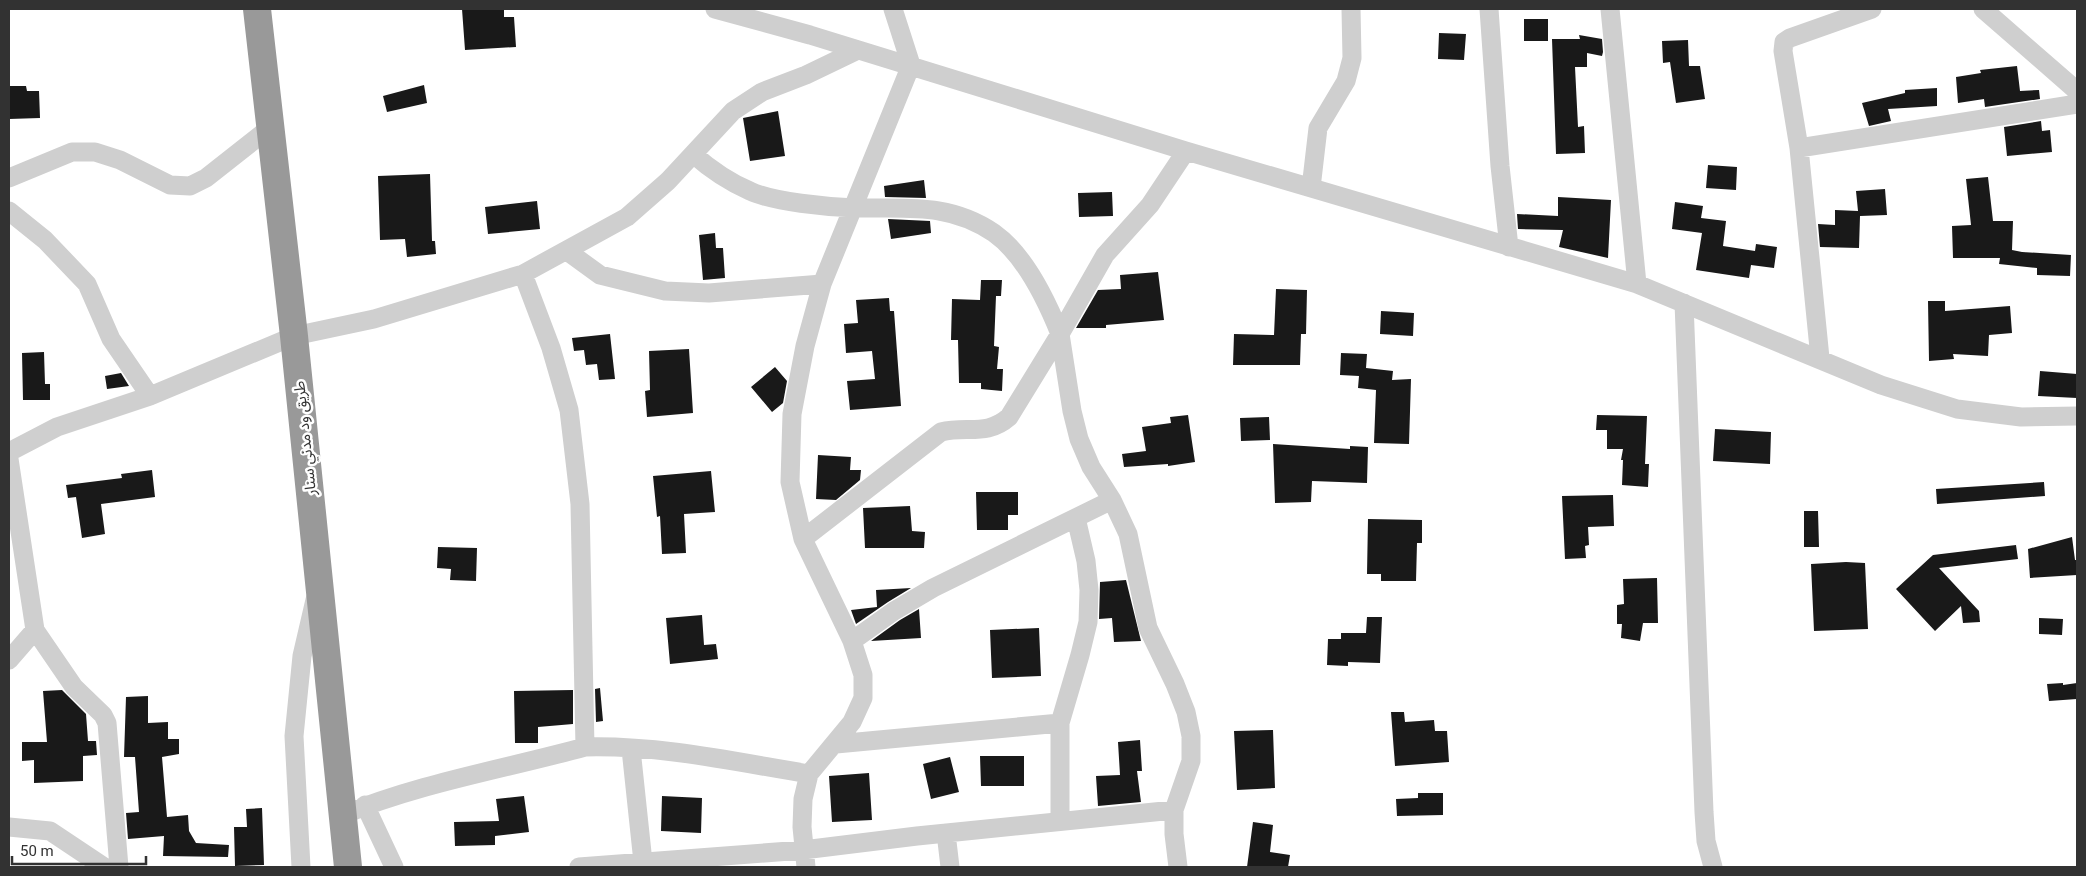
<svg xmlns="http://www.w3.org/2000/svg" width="2086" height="876" viewBox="0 0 2086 876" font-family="Roboto,'Noto Sans Arabic',sans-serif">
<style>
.building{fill:#191919}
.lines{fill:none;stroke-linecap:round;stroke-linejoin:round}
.minor{stroke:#cfcfcf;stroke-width:19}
.highway{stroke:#999;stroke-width:28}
.labels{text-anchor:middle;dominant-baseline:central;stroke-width:5;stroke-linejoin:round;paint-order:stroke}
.street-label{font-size:15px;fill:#323232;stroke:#fff}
</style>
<rect width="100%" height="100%" fill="#fff"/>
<path class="building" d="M 462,9 L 504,9 L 504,17 L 514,17 L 516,47 L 465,50 Z
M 1524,19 L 1548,19 L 1548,41 L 1524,41 Z
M 1439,33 L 1466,34 L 1464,60 L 1438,59 Z
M 1579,35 L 1602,39 L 1603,52 L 1602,56 L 1587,53 L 1587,67 L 1575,67 L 1578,127 L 1584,126 L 1585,153 L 1556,154 L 1552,39 L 1580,39 Z
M 1688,40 L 1689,66 L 1700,66 L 1705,99 L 1676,103 L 1670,62 L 1663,63 L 1662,41 Z
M 2017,66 L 2020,91 L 2039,90 L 2040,99 L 1985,107 L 1984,99 L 1958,103 L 1956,77 L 1981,73 L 1980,70 Z
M 424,85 L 427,103 L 387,112 L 383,96 Z
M 9,86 L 26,86 L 27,91 L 39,91 L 40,118 L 9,119 Z
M 1937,88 L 1937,106 L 1888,109 L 1891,121 L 1869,126 L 1862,103 L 1905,93 L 1905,90 Z
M 778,111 L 785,156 L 750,161 L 743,118 Z
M 2041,121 L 2042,131 L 2050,130 L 2052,152 L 2007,156 L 2004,127 Z
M 1708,165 L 1737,167 L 1736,190 L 1706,188 Z
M 430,174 L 432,241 L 435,241 L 436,254 L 407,257 L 405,239 L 380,240 L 378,176 Z
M 1988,177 L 1993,221 L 2013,221 L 2012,250 L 2022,252 L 2071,255 L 2070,276 L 2037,275 L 2037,268 L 1999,264 L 2000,258 L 1953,258 L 1952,226 L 1971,225 L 1966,179 Z
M 924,180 L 926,198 L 885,197 L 884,186 Z
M 1885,189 L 1887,215 L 1860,216 L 1859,248 L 1820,247 L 1818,224 L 1835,225 L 1835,210 L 1858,211 L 1856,191 Z
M 1112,192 L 1113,216 L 1079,217 L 1078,193 Z
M 1558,197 L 1611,200 L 1608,258 L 1559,247 L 1563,230 L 1518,229 L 1517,214 L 1558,216 Z
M 537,201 L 540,229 L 488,234 L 485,207 Z
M 1675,202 L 1703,206 L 1701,218 L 1726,221 L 1723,246 L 1755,251 L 1756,244 L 1777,247 L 1774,268 L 1751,265 L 1749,278 L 1696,270 L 1702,233 L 1672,229 Z
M 888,219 L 930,221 L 931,233 L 891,239 Z
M 715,233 L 716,248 L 723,248 L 725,278 L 703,280 L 699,235 Z
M 1158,272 L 1164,320 L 1106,325 L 1106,328 L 1076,328 L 1098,290 L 1121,289 L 1120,275 Z
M 981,280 L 1002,280 L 1001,296 L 996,296 L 994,346 L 999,347 L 997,369 L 1003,369 L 1002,391 L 981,389 L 981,383 L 959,383 L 958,340 L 951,340 L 952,299 L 980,300 Z
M 1276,289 L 1307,290 L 1306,334 L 1301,334 L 1300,365 L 1233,365 L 1234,334 L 1274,335 Z
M 889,298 L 890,311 L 894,311 L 901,406 L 850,410 L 847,381 L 875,379 L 872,351 L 846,353 L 844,324 L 858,323 L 856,300 Z
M 1928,301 L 1945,301 L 1945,311 L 2010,306 L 2012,333 L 1989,335 L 1988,356 L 1953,354 L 1954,359 L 1929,361 Z
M 1381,311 L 1414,313 L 1413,336 L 1380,334 Z
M 610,334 L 615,379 L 599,380 L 597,364 L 586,365 L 584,350 L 574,351 L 572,338 Z
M 689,349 L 693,413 L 647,417 L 645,391 L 650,390 L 649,351 Z
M 44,352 L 45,384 L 50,384 L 50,400 L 23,400 L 22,353 Z
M 1341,353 L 1367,354 L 1366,368 L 1393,371 L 1392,380 L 1411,379 L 1409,444 L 1374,443 L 1376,390 L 1358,388 L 1359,376 L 1340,375 Z
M 775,367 L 787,381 L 783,403 L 772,412 L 751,387 Z
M 2040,371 L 2077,374 L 2077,398 L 2038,396 Z
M 121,373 L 129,386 L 107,389 L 105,376 Z
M 1188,415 L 1195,462 L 1168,466 L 1168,464 L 1124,467 L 1122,454 L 1146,451 L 1142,427 L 1171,423 L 1170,417 Z
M 1597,415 L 1647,416 L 1645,464 L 1649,464 L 1648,487 L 1622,485 L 1623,460 L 1621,460 L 1623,449 L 1607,449 L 1607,430 L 1596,430 Z
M 1269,417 L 1270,440 L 1241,441 L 1240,418 Z
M 1715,429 L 1771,432 L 1770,464 L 1713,461 Z
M 1273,444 L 1350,449 L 1350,446 L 1368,447 L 1367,483 L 1312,481 L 1311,502 L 1275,503 Z
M 818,455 L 851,457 L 850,470 L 861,470 L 860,480 L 836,500 L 816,499 Z
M 152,470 L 155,497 L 101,504 L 105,534 L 82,538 L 76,497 L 68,498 L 66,485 L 122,478 L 121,474 Z
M 711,471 L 715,512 L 684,514 L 686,553 L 662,554 L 660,516 L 657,517 L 653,476 Z
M 2044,482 L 2045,496 L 1937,504 L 1936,489 Z
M 976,492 L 1018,492 L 1018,515 L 1008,515 L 1008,530 L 977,530 Z
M 1613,495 L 1614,526 L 1588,527 L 1589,545 L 1585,546 L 1586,558 L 1565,559 L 1562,496 Z
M 910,506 L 912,531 L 925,532 L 924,548 L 865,548 L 863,508 Z
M 1804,511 L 1818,511 L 1819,547 L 1804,547 Z
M 1368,519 L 1422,520 L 1422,543 L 1417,543 L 1416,581 L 1381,581 L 1381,574 L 1367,574 Z
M 2072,537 L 2075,560 L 2077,560 L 2077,575 L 2030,578 L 2028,549 Z
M 2016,545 L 2018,559 L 1939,568 L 1979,611 L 1980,622 L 1963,623 L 1961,606 L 1935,631 L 1896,589 L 1933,555 Z
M 438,547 L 477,548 L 476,581 L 450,580 L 451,569 L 437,568 Z
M 1846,562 L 1865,563 L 1868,629 L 1814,631 L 1811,564 Z
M 1657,578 L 1658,623 L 1643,623 L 1640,641 L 1621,638 L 1622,624 L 1617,624 L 1617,605 L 1624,604 L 1623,579 Z
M 1126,580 L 1141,641 L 1114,642 L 1112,618 L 1099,619 L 1100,582 Z
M 911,588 L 888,602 L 856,624 L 851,610 L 877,607 L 876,590 Z
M 919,609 L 921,638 L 871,641 L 900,620 Z
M 702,615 L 704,645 L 716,644 L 718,659 L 670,664 L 666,618 Z
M 1367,617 L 1382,617 L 1380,663 L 1348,662 L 1348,666 L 1327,665 L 1328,639 L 1341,639 L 1341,633 L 1366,633 Z
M 2039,618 L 2063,619 L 2062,635 L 2039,634 Z
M 1039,628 L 1041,676 L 992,678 L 990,630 Z
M 2063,683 L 2063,685 L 2077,683 L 2077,699 L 2049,701 L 2047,684 Z
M 600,688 L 603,721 L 596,722 L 595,689 Z
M 62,690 L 86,714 L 88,741 L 96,741 L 97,755 L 83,756 L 83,781 L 34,783 L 34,760 L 22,761 L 22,742 L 47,742 L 43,691 Z
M 573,690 L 573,724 L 538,727 L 538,743 L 515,743 L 514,691 Z
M 148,696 L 148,723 L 168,722 L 168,739 L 179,739 L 179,754 L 162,757 L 167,817 L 188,815 L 189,831 L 196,843 L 229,845 L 228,857 L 163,856 L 164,836 L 128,839 L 126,813 L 139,812 L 135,757 L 124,757 L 126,697 Z
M 1391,712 L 1404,712 L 1405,722 L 1434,720 L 1435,731 L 1447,731 L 1449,762 L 1395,766 Z
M 1273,730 L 1275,788 L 1237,790 L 1234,731 Z
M 1140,740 L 1142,771 L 1137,771 L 1141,802 L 1098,806 L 1096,776 L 1120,775 L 1118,742 Z
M 980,756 L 1024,756 L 1024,786 L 981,786 Z
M 950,757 L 959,792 L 931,799 L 923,764 Z
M 869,773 L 872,820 L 832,822 L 829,776 Z
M 1418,793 L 1443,793 L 1443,815 L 1397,816 L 1396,799 L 1418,798 Z
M 524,796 L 529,832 L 495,836 L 495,845 L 455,846 L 454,822 L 499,821 L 496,799 Z
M 662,796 L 702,798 L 701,833 L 661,831 Z
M 262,808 L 264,865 L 235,866 L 234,827 L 247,827 L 246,809 Z
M 1253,822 L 1273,825 L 1270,852 L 1290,855 L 1288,867 L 1247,867 Z"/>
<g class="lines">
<path class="minor" d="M 715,9 L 810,35 L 1186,151 L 1637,284 L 1881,385 L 1957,409 L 2021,417 L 2077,416
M 1489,9 L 1500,166 L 1509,247
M 1610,9 L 1637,284
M 1983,9 L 2077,91
M 1799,148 L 2077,104
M 693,154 C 710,169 729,182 750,191 C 773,202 828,207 855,208 C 905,209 949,202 994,233 C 1025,255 1046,299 1060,334 L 1009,417 C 986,437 967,425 941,432 L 803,539
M 9,178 L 72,152 L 95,152 L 120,160 L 170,185 L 190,186 L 206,178 L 272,126
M 1311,188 L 1318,128 L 1346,81 L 1352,58 L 1351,9
M 9,211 L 45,240 L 87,284 L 111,339 L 150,396
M 567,251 L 600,275 L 665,291 L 709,293 L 822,284
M 523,274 L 551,348 L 569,410 L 580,504 L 585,747
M 1684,303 L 1704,812 L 1706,841 L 1713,867
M 1820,358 L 1799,148 L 1783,51 L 1784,42 L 1790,38 L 1872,9
M 9,452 L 57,427 L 150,396 L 294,336 L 374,319 L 523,274 L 627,217 L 668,181 L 733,111 L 762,92 L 806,75 L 858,50
M 9,459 L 35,630 L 74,687 L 103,715 L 107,723 L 119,867
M 852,641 L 894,611 L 933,588 L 1112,500
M 9,660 L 35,630
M 836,744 L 1060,723
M 631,749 L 643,862
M 365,805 L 394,867
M 343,815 C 420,783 505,769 585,747 C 660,745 736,762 809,774
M 1060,821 L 1060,723 L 1080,655 L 1088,622 L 1089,590 L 1086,561 L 1076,518
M 9,827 L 50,831 L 104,867
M 946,833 L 950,867
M 301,867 L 294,736 L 302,656 L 315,600
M 579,867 L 803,850 L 917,836 L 1174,810
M 806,867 L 802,827 L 803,799 L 809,774 L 852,722 L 863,698 L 863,675 L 852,641 L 803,539 L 790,482 L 792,414 L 805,346 L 822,284 L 911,65 L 893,9
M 1178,867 L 1174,834 L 1174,810 L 1191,761 L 1191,736 L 1186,712 L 1175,684 L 1148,628 L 1128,534 L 1112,500 L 1091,467 L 1079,439 L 1072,411 L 1060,334 L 1105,255 L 1150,205 L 1186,151"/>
<path class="highway" d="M 257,9 L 294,336 L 348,867"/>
</g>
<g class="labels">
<g class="street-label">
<text transform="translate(305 438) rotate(-96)">طريق ود مدني سنار</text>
</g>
</g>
<rect width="2086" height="876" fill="none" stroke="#323232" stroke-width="20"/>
<path d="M12 856v8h134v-8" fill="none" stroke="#323232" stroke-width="2.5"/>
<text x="20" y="856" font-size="15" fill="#323232" stroke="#ffffff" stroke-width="4" paint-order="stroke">50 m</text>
</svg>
